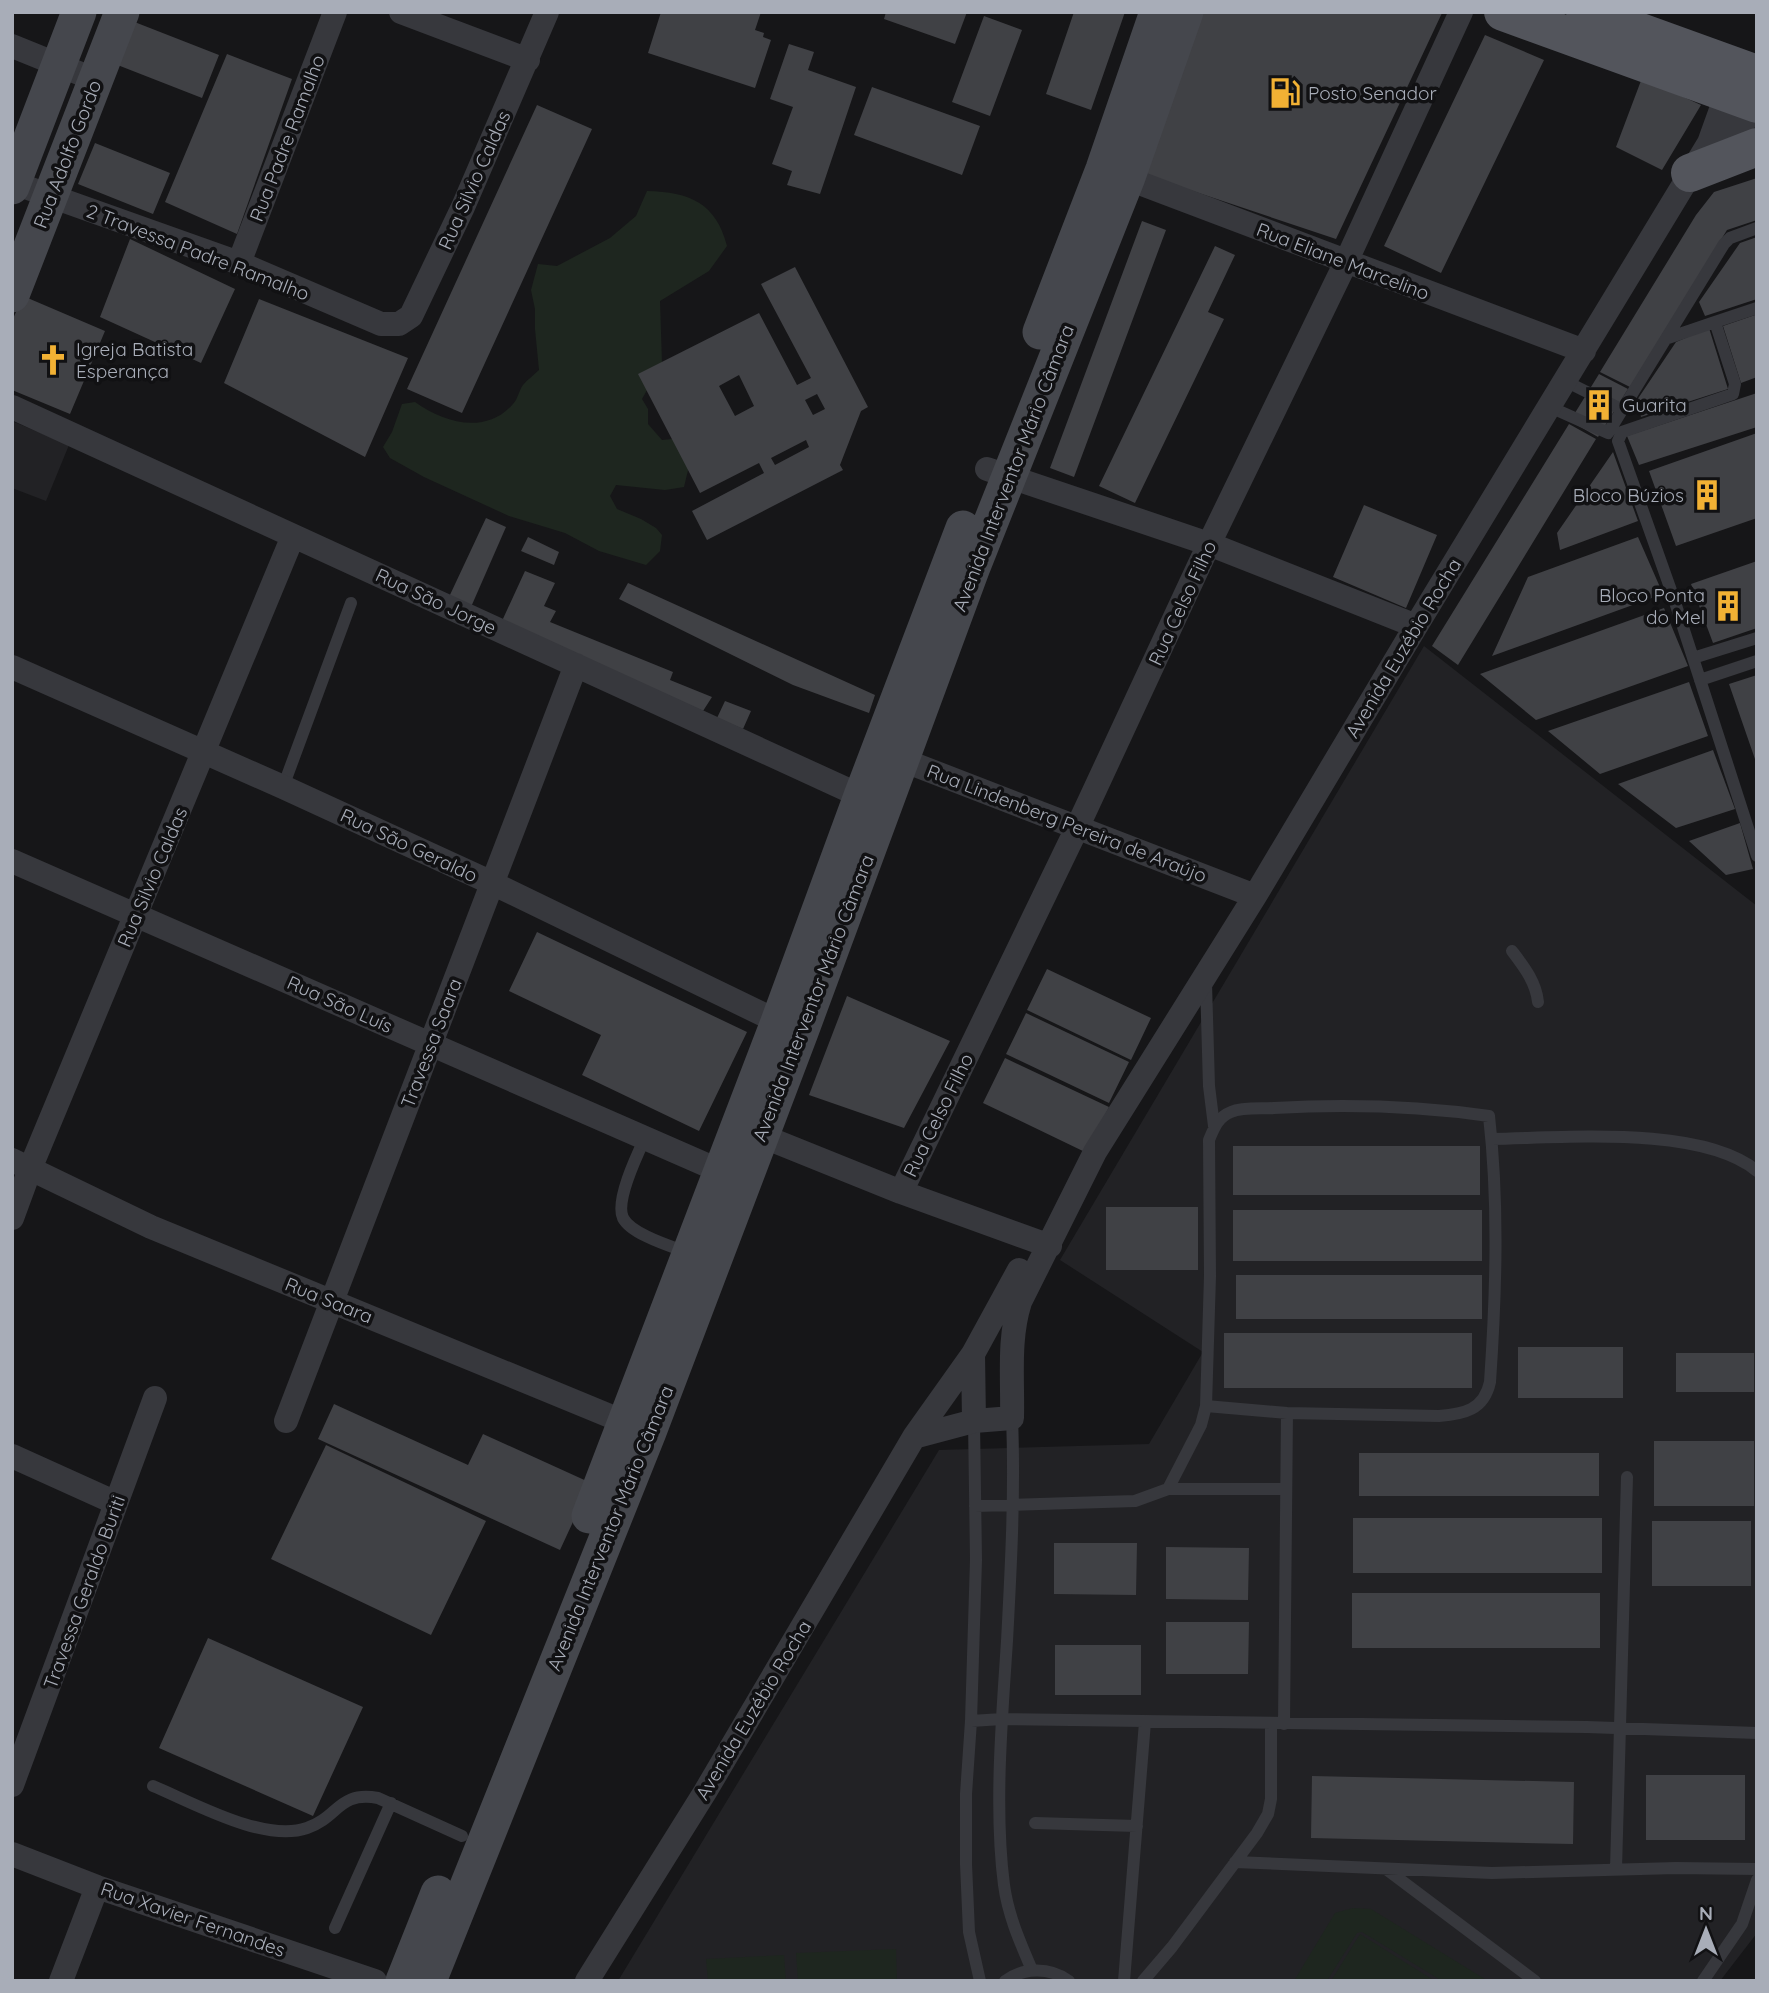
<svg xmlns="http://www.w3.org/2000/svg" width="1769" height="1993" viewBox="0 0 1769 1993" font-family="Quicksand,sans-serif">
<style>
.built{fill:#222225}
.green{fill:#1e261f}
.building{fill:#404145;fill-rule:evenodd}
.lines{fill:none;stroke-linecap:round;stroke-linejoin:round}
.service{stroke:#37383d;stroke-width:12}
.minor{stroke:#37383d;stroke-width:24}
.secondary{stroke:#45474d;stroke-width:35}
.primary{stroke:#53555c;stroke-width:38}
.labels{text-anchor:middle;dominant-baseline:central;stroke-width:7;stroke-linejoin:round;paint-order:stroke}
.poi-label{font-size:19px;fill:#a8adb8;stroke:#111113;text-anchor:start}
.street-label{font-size:19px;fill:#a8adb8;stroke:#111113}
</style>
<rect width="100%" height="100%" fill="#161618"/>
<path class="built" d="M 12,421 L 69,445 L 46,501 L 12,488 Z
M 1424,646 L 1757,906 L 1757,1933 L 1720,1981 L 618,1981 L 939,1450 L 1149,1444 L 1203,1352 L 1060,1260 Z"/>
<path class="green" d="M 647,191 C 690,192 716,203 727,246 L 709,271 L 660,301 L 662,363 L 642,399 L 648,409 L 648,424 L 662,440 L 682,438 L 690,462 L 684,487 L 665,490 L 616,485 L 610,496 L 617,509 L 641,519 L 656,528 L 662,535 L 660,551 L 646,565 L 599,551 L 565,533 L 509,516 L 424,477 L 390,458 L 383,447 L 392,432 L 402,404 L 415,402 C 444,423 486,435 513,404 C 518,399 519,390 523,385 C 528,379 534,375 539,370 L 535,329 L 535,309 L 531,290 L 538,264 L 557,266 L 610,238 L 636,216 Z
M 1353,1908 L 1371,1909 L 1488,1981 L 1442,1981 L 1362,1932 L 1357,1933 L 1327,1981 L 1294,1981 L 1335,1913 Z
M 1360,1934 L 1435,1981 L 1331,1981 Z
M 896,1949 L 897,1981 L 798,1981 L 796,1953 Z
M 784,1955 L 786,1981 L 708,1981 L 706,1959 Z"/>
<path class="building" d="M 661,12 L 761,12 L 755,30 L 764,33 L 763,37 L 771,40 L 755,88 L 648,53 Z
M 886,12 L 967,12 L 955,44 L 884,19 Z
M 1074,12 L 1125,12 L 1091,110 L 1046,94 Z
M 1194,12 L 1442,13 L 1336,239 L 1136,172 Z
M 984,16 L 1022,30 L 990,116 L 952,102 Z
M 132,21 L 219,55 L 202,98 L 115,64 Z
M 1485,35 L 1544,60 L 1441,273 L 1384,246 Z
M 789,44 L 814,52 L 808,70 L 856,87 L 820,194 L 787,185 L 792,171 L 772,164 L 793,107 L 770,99 Z
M 227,54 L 292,79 L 237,234 L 165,202 Z
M 1642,78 L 1701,105 L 1662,170 L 1616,147 Z
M 872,87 L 980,126 L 962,175 L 854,135 Z
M 537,105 L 592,129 L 462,413 L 407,389 Z
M 95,143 L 170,173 L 153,214 L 78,184 Z
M 1757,178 L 1757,220 L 1727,230 L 1630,387 L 1600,372 L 1696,215 L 1714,192 Z
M 1142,221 L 1166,230 L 1074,477 L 1050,468 Z
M 1757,237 L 1757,299 L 1705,316 L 1699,302 L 1740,243 Z
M 130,239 L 235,289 L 201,363 L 100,317 Z
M 1215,246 L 1235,255 L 1208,312 L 1224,319 L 1135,503 L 1099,486 Z
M 795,267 L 868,407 L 861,411 L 840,465 L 843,470 L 707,540 L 692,511 L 764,473 L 759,463 L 700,493 L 638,374 L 759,313 L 797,385 L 811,378 L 761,284 ZM 739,375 L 754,406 L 735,416 L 719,386 ZM 817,394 L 825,409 L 813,415 L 805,400 ZM 806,440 L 809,447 L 775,465 L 771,458 Z
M 23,296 L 105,331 L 70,414 L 12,390 L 12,321 Z
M 259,299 L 408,358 L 365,457 L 224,383 Z
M 1755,315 L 1757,377 L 1741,383 L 1723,326 Z
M 1709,328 L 1728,389 L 1641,417 L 1637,400 L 1676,342 Z
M 1599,374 L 1628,389 L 1598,437 L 1570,421 Z
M 1757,393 L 1757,427 L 1639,465 L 1627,436 Z
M 1569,424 L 1596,439 L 1458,665 L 1432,646 Z
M 1757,433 L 1757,518 L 1676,546 L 1649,471 Z
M 1613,452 L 1638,521 L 1560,550 L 1557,533 Z
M 1364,505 L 1437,535 L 1406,608 L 1333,577 Z
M 486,518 L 506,527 L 471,607 L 449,597 Z
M 528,537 L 559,552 L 554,565 L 521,551 Z
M 1638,537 L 1663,594 L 1492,656 L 1528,577 Z
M 1757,561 L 1757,628 L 1713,643 L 1691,584 Z
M 525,571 L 555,583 L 544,606 L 556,611 L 550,622 L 673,672 L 670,680 L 712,697 L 703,711 L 502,621 Z
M 628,583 L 875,695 L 869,713 L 793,685 L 619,599 Z
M 1664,608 L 1688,666 L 1536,720 L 1480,674 Z
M 1757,675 L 1757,762 L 1756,762 L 1729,684 Z
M 1689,682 L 1708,736 L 1600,774 L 1548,731 Z
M 725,701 L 751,711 L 743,729 L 717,718 Z
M 1713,750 L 1735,809 L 1676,828 L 1618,784 Z
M 1740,823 L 1753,869 L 1726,875 L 1689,841 Z
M 537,932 L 747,1032 L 699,1131 L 582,1075 L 601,1035 L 509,991 Z
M 1047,969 L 1151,1018 L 1131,1060 L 1027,1010 Z
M 847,996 L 950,1041 L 904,1128 L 809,1095 Z
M 1026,1013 L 1129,1062 L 1109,1103 L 1006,1054 Z
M 1005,1058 L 1109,1107 L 1087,1153 L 983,1103 Z
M 1233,1146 L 1480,1146 L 1480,1195 L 1233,1195 Z
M 1106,1207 L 1198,1207 L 1198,1270 L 1106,1270 Z
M 1233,1210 L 1482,1210 L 1482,1261 L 1233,1261 Z
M 1236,1275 L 1482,1275 L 1482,1319 L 1236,1319 Z
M 1224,1333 L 1472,1333 L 1472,1388 L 1224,1388 Z
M 1518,1347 L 1623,1347 L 1623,1398 L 1518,1398 Z
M 1676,1353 L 1754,1353 L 1754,1392 L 1676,1392 Z
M 334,1404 L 468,1465 L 483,1434 L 591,1483 L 560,1550 L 318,1439 Z
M 1654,1441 L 1754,1441 L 1754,1506 L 1654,1506 Z
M 326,1445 L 486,1521 L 431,1635 L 271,1559 Z
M 1359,1453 L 1599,1453 L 1599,1496 L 1359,1496 Z
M 1353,1518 L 1602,1518 L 1602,1573 L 1353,1573 Z
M 1652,1521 L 1751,1521 L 1751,1586 L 1652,1586 Z
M 1054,1543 L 1137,1543 L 1136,1595 L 1054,1594 Z
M 1166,1547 L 1249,1548 L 1248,1600 L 1166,1599 Z
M 1352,1593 L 1600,1593 L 1600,1648 L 1352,1648 Z
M 1166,1622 L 1249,1622 L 1248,1674 L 1166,1674 Z
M 208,1638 L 363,1707 L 313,1816 L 159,1748 Z
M 1055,1645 L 1141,1645 L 1141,1695 L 1055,1695 Z
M 1646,1775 L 1745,1775 L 1745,1840 L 1646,1840 Z
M 1312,1776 L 1574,1782 L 1573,1844 L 1311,1838 Z"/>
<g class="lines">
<path class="service" d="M 1757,308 L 1715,322 L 1735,384 L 1733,394 L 1622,432 L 1618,441 L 1673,596 L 1757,856
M 1668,338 L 1715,322
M 1565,381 L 1623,410
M 1550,407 L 1608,433 L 1724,244 L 1730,238 L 1757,228
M 1693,658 L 1757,638
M 1700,680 L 1757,661
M 283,787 L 351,603
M 1512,951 C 1524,967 1536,982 1538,1002
M 1206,983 L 1209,1086 L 1214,1126
M 645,1138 C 637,1155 615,1201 623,1218 C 631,1234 670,1246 686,1252
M 1492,1139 C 1563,1138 1701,1125 1757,1171
M 1012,1418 C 1015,1492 1011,1567 1007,1641 C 1002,1718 994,1808 1004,1885 C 1008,1915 1020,1942 1032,1970
M 974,1421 L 976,1560 L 971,1721 L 966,1794 L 966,1864 L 969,1932 L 980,1981
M 1168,1489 L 1286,1489
M 975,1506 L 1135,1501 L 1168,1489 L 1201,1425 L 1206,1406 L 1210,1276 L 1209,1140 C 1214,1128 1218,1117 1231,1112 C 1243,1107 1261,1109 1274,1108 C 1346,1104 1418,1106 1489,1116 C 1499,1204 1496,1294 1490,1382 C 1484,1410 1464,1414 1439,1416 L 1287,1413 L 1206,1406
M 971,1721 L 1002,1719 L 1587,1727 L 1757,1733
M 1284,1724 L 1287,1413
M 153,1786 C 194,1803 264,1843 307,1828 C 339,1817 338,1791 378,1798 L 462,1836
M 1035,1823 L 1137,1826
M 1235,1862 L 1492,1873 L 1676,1868 L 1757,1869
M 1386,1869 L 1535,1981
M 1616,1869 L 1627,1477
M 335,1928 L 391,1803
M 1005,1981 C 1024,1967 1050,1967 1069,1981
M 1124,1981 L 1145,1722
M 1143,1981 L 1172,1947 L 1257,1833 L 1268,1814 L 1271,1799 L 1271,1724
M 1703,1981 L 1742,1924 L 1757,1880"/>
<path class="minor" d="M 401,12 L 528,60
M 12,46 L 96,80
M 1709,143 L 1757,112
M 1113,173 L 1584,351
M 14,183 L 239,263 L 381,324 L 399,324 L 411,316 L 463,207 L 547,12
M 239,263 L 335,12
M 12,407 L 861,796
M 987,469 L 1209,544 L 1416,626
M 12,667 L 283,787 L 492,883 L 791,1028
M 887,754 L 1255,896
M 12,861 L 734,1177
M 747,1130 L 901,1192 L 1050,1246
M 12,1160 L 151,1227 L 639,1428
M 901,1192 L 1077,828 L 1209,544 L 1346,262 L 1461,12
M 12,1218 L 30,1169 L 293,536
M 973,1354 L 974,1421
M 286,1421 L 576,665
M 914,1437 L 974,1421 L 1012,1418 C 1013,1380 1008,1339 1020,1302 L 1095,1152 L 1255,896 L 1416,626 L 1709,143 L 1727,93
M 12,1456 L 116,1503
M 12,1785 L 155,1398
M 12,1854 L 97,1887 L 375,1981
M 61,1981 L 97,1887
M 587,1981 L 705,1792 L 914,1437 L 973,1354 L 1019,1270"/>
<path class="secondary" d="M 12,187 L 79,12
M 12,295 L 122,12
M 1040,332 L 1103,169 L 1157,12
M 589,1516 L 778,1022 L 861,796 L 963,528
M 403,1981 L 438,1893
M 429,1981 L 649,1432 L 801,1032 L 973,567 L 1128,177 L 1186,12"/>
<path class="primary" d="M 1503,12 L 1757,104
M 1585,12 L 1757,74
M 1690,173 L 1757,147"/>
</g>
<defs>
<symbol id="fuel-bare" viewBox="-9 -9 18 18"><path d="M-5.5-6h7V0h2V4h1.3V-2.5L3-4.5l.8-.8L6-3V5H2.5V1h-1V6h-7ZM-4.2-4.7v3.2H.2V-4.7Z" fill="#f2b134" stroke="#111113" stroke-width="2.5" paint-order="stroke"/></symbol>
<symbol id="church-bare" viewBox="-9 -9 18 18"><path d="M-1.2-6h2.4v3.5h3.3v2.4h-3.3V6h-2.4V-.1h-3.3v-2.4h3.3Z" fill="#f2b134" stroke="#111113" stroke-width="2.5" paint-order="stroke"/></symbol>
<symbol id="building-bare" viewBox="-9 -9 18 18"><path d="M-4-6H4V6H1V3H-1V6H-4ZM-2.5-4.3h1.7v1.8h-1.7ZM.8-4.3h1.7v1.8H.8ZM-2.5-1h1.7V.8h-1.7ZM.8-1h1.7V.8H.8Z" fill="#f2b134" stroke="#111113" stroke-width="2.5" paint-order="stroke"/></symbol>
</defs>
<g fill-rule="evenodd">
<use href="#fuel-bare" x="1263" y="71" width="44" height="44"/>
<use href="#church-bare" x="31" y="338" width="44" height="44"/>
<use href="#building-bare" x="1577" y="383" width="44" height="44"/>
<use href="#building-bare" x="1685" y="473" width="44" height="44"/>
<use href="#building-bare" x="1706" y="584" width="44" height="44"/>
</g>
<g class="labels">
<g class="poi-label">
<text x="1308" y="93">Posto Senador</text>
<text x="76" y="349">Igreja Batista<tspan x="76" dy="22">Esperança</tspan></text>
<text x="1622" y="405">Guarita</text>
<text x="1684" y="495" text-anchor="end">Bloco Búzios</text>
<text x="1705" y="595" text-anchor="end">Bloco Ponta<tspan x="1705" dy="22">do Mel</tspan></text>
</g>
<g class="street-label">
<text transform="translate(287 138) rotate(-69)">Rua Padre Ramalho</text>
<text transform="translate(67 154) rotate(-69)">Rua Adolfo Gordo</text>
<text transform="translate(474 180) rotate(-66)">Rua Silvio Caldas</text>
<text transform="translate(198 252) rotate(21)">2 Travessa Padre Ramalho</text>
<text transform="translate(1343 261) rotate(21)">Rua Eliane Marcelino</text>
<text transform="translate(1013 468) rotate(-69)">Avenida Interventor Mário Câmara</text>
<text transform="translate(436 601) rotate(25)">Rua São Jorge</text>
<text transform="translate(1182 603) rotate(-65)">Rua Celso Filho</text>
<text transform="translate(1403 648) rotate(-59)">Avenida Euzébio Rocha</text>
<text transform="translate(1067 823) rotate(21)">Rua Lindenberg Pereira de Araújo</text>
<text transform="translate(409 845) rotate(25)">Rua São Geraldo</text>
<text transform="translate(152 877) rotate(-67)">Rua Silvio Caldas</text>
<text transform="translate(813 998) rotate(-69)">Avenida Interventor Mário Câmara</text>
<text transform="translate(340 1004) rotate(24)">Rua São Luís</text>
<text transform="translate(431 1043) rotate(-69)">Travessa Saara</text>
<text transform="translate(938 1115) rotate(-64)">Rua Celso Filho</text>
<text transform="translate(329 1300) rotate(22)">Rua Saara</text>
<text transform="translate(610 1528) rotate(-68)">Avenida Interventor Mário Câmara</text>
<text transform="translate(84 1592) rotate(-70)">Travessa Geraldo Buriti</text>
<text transform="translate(753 1710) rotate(-59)">Avenida Euzébio Rocha</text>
<text transform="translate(193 1919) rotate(19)">Rua Xavier Fernandes</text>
</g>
</g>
<rect width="1769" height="1993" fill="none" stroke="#a8adb8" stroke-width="28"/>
<g transform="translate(1706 1930)" stroke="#111113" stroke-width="5" paint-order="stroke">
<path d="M0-5L12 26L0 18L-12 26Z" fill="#a8adb8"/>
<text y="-10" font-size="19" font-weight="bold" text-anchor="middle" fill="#a8adb8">N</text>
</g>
</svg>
